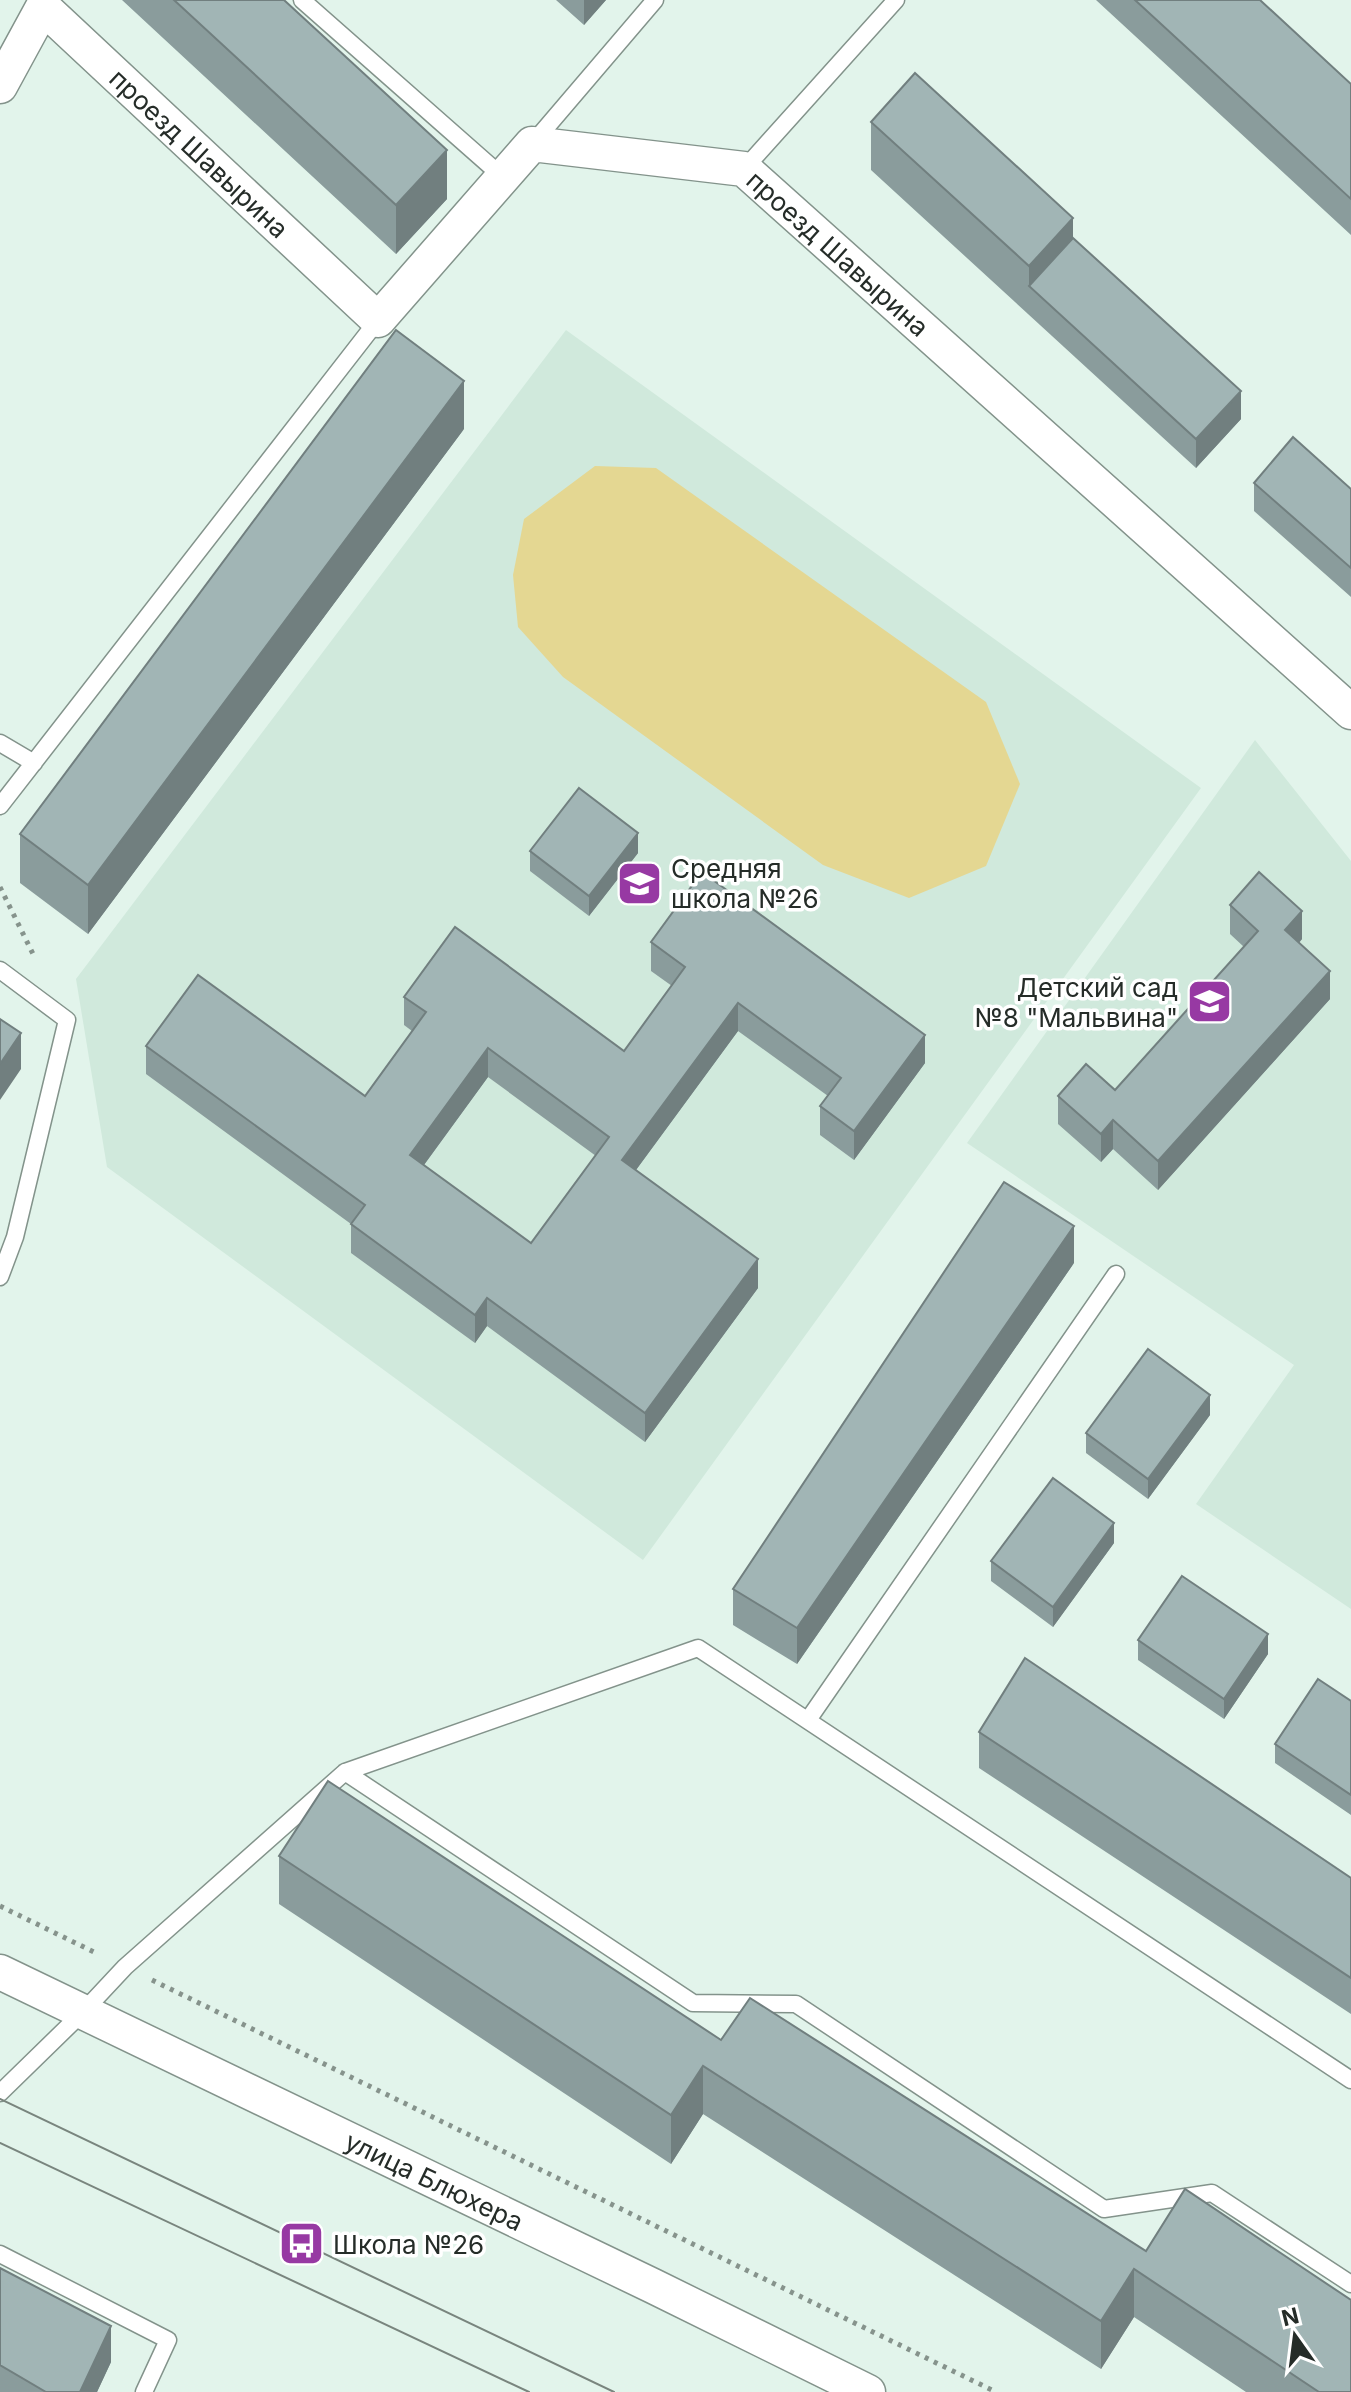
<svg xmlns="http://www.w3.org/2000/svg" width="1351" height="2392" viewBox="0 0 1351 2392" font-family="Inter,sans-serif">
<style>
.built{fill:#d0e9dc}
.green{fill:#e4d792}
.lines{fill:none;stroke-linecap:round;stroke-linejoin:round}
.service-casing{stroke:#83938b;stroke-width:19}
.minor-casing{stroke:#83938b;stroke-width:37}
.path{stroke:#86938c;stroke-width:5;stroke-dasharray:4 6;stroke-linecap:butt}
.service{stroke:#fff;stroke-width:16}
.minor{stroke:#fff;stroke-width:34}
.tram{stroke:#79857e;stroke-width:2}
.wall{fill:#8a9c9c;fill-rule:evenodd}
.shaded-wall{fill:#717f7f}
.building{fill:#a1b5b5;stroke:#717f7f;stroke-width:2;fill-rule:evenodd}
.labels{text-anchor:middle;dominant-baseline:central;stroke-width:7;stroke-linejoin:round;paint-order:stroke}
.street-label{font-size:26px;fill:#252c28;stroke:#fff}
.poi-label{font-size:26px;fill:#252c28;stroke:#fff;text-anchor:start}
</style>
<rect width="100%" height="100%" fill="#e2f4eb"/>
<path class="built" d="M 566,330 L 1201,788 L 643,1560 L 107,1167 L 76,979 Z
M 1255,740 L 1351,861 L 1351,1609 L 1196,1504 L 1294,1365 L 967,1143 Z"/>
<path class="green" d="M 595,466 L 656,468 L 986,702 L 1020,784 L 986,866 L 909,898 L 823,865 L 563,677 L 518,627 L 513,575 L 524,519 Z"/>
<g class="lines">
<defs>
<path id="service" d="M 302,0 L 504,178
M 533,143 L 655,0
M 744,169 L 896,0
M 0,743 L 34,763
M 0,806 L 378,320
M 0,970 L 67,1020 L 15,1237 L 0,1277
M 808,1720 L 1116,1274
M 345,1772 L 698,1648 L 1351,2080
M 0,2093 L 82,2013 L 125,1967 L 345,1772 L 693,2003 L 796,2004 L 1104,2209 L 1212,2193 L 1351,2284
M 0,2254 L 168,2340 L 144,2392"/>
<g id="minor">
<path id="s1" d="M 0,86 L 43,7 L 378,320 L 532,144 L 744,169 L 1351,712"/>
<path id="s2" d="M 0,1972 L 653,2286 L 868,2392"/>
</g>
</defs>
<use href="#service" class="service-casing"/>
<use href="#minor" class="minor-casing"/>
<path class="path" d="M 0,887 L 35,958
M 0,1906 L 96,1953
M 152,1980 L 996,2392"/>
<use href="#service" class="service"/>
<use href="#minor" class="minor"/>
<path class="tram" d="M 0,2099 L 614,2392
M 0,2143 L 529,2392"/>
</g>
<path class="wall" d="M 122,0 L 284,0 L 447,199 L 396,254 Z
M 556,0 L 606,0 L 584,25 Z
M 1096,0 L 1260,0 L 1351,84 L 1351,235 Z
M 871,122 L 1073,238 L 1241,419 L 1196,468 L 871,170 Z
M 464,429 L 88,934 L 20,883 L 20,834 Z
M 1254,483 L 1351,489 L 1351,597 L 1254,511 Z
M 530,851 L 638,853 L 589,916 L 530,871 Z
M 1230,905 L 1302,939 L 1299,943 L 1330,999 L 1158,1190 L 1113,1149 L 1101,1162 L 1058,1124 L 1058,1096 L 1115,1090 L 1244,947 L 1230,934 Z
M 651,942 L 925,1063 L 854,1160 L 820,1135 L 820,1106 L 828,1096 L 738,1031 L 636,1170 L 758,1288 L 645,1442 L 487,1326 L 475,1343 L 351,1253 L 351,1224 L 146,1074 L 146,1046 L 365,1096 L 412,1031 L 404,1025 L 404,997 L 624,1051 L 672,986 L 651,971 ZM 488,1077 L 596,1156 L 531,1243 L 424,1165 Z
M 1074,1263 L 797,1664 L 733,1625 L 733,1589 Z
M 1210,1415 L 1148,1499 L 1086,1453 L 1086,1433 Z
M 1114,1543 L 1053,1627 L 991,1581 L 991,1561 Z
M 1138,1640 L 1268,1654 L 1224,1719 L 1138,1660 Z
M 1351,1701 L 1351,1815 L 1275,1763 L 1275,1744 Z
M 979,1732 L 1351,1878 L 1351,2014 L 979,1768 Z
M 279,1856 L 721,2040 L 750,1998 L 1351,2392 L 1246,2392 L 1134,2317 L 1101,2369 L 703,2114 L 671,2164 L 279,1904 Z
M 0,2268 L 111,2362 L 97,2392 L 0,2392 Z"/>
<path class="shaded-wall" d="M 584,0 L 606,0 L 584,25 Z
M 447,150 L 447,199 L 396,254 L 396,205 Z
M 1073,218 L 1073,266 L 1029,286 L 1029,315 L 1029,266 Z
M 464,381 L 464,429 L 88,934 L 88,885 Z
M 1241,391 L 1241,419 L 1196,468 L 1196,439 Z
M 638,833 L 638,853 L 589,916 L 589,896 Z
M 1302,911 L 1302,939 L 1285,958 L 1285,930 Z
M 1330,971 L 1330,999 L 1158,1190 L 1158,1161 Z
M 738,1003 L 738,1031 L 622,1189 L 622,1160 Z
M 21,1033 L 21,1069 L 0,1100 L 0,1064 Z
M 925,1035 L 925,1063 L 854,1160 L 854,1131 Z
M 488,1048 L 488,1077 L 410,1184 L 410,1155 Z
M 1113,1120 L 1113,1149 L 1101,1162 L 1101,1134 Z
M 1074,1226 L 1074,1263 L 797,1664 L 797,1628 Z
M 758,1259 L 758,1288 L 645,1442 L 645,1413 Z
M 487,1298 L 487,1326 L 475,1343 L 475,1315 Z
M 1210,1395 L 1210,1415 L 1148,1499 L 1148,1479 Z
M 1114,1523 L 1114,1543 L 1053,1627 L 1053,1607 Z
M 1268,1634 L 1268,1654 L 1224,1719 L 1224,1699 Z
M 703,2066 L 703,2114 L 671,2164 L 671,2115 Z
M 1134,2269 L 1134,2317 L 1101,2369 L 1101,2321 Z
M 111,2326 L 111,2362 L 97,2392 L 80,2392 Z"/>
<path class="building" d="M 174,0 L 284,0 L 447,150 L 396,205 Z
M 1135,0 L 1260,0 L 1351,84 L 1351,199 Z
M 915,73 L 1073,218 L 1029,266 L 871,122 Z
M 1073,238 L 1241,391 L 1196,439 L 1029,286 Z
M 396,330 L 464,381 L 88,885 L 20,834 Z
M 1293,437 L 1351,489 L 1351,568 L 1254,483 Z
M 579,788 L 638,833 L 589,896 L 530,851 Z
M 702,872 L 925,1035 L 854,1131 L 820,1106 L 841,1078 L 738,1003 L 622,1160 L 758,1259 L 645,1413 L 487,1298 L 475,1315 L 351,1224 L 365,1205 L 146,1046 L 198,975 L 365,1096 L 426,1012 L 404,997 L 455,927 L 624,1051 L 685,967 L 651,942 ZM 488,1048 L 609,1137 L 531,1243 L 410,1155 Z
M 1259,872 L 1302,911 L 1285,930 L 1330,971 L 1158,1161 L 1113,1120 L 1101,1134 L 1058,1096 L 1086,1064 L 1115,1090 L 1258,931 L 1230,905 Z
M 0,1019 L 21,1033 L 0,1064 Z
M 1004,1182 L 1074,1226 L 797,1628 L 733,1589 Z
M 1148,1349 L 1210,1395 L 1148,1479 L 1086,1433 Z
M 1053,1478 L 1114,1523 L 1053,1607 L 991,1561 Z
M 1182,1576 L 1268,1634 L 1224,1699 L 1138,1640 Z
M 1025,1658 L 1351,1878 L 1351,1978 L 979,1732 Z
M 1318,1679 L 1351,1701 L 1351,1795 L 1275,1744 Z
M 328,1781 L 721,2040 L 750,1998 L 1146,2251 L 1185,2189 L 1351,2300 L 1351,2392 L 1319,2392 L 1134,2269 L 1101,2321 L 703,2066 L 671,2115 L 279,1856 Z
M 0,2268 L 111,2326 L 80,2392 L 46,2392 L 0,2365 Z"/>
<defs>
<symbol id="school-square" viewBox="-11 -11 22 22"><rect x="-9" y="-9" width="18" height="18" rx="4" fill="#9739a3" stroke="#fff"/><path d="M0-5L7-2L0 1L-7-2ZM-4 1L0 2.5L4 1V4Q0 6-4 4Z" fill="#fff"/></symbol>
<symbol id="bus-square" viewBox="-11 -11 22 22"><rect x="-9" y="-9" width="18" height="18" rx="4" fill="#9739a3" stroke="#fff"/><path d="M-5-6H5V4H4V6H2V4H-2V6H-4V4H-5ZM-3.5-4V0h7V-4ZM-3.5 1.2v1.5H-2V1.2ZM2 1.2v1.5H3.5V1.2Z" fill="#fff"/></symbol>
</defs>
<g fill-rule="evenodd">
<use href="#school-square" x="614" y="858" width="51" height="51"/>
<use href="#school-square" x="1184" y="976" width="51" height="51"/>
<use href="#bus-square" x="276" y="2218" width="51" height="51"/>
</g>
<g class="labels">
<g class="street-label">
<text stroke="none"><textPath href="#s1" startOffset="304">проезд Шавырина</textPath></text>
<text stroke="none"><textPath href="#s1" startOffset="1122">проезд Шавырина</textPath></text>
<text stroke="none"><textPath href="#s2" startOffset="482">улица Блюхера</textPath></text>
</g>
<g class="poi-label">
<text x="671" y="868">Средняя<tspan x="671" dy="30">школа №26</tspan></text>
<text x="1178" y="987" text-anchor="end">Детский сад<tspan x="1178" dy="30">№8 "Мальвина"</tspan></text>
<text x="333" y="2244">Школа №26</text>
</g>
</g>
<g transform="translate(1295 2336) rotate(346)" stroke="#ffffff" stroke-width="6" paint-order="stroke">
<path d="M0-6L14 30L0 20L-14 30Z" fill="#252c28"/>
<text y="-12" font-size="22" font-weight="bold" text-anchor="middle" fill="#252c28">N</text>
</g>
</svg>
